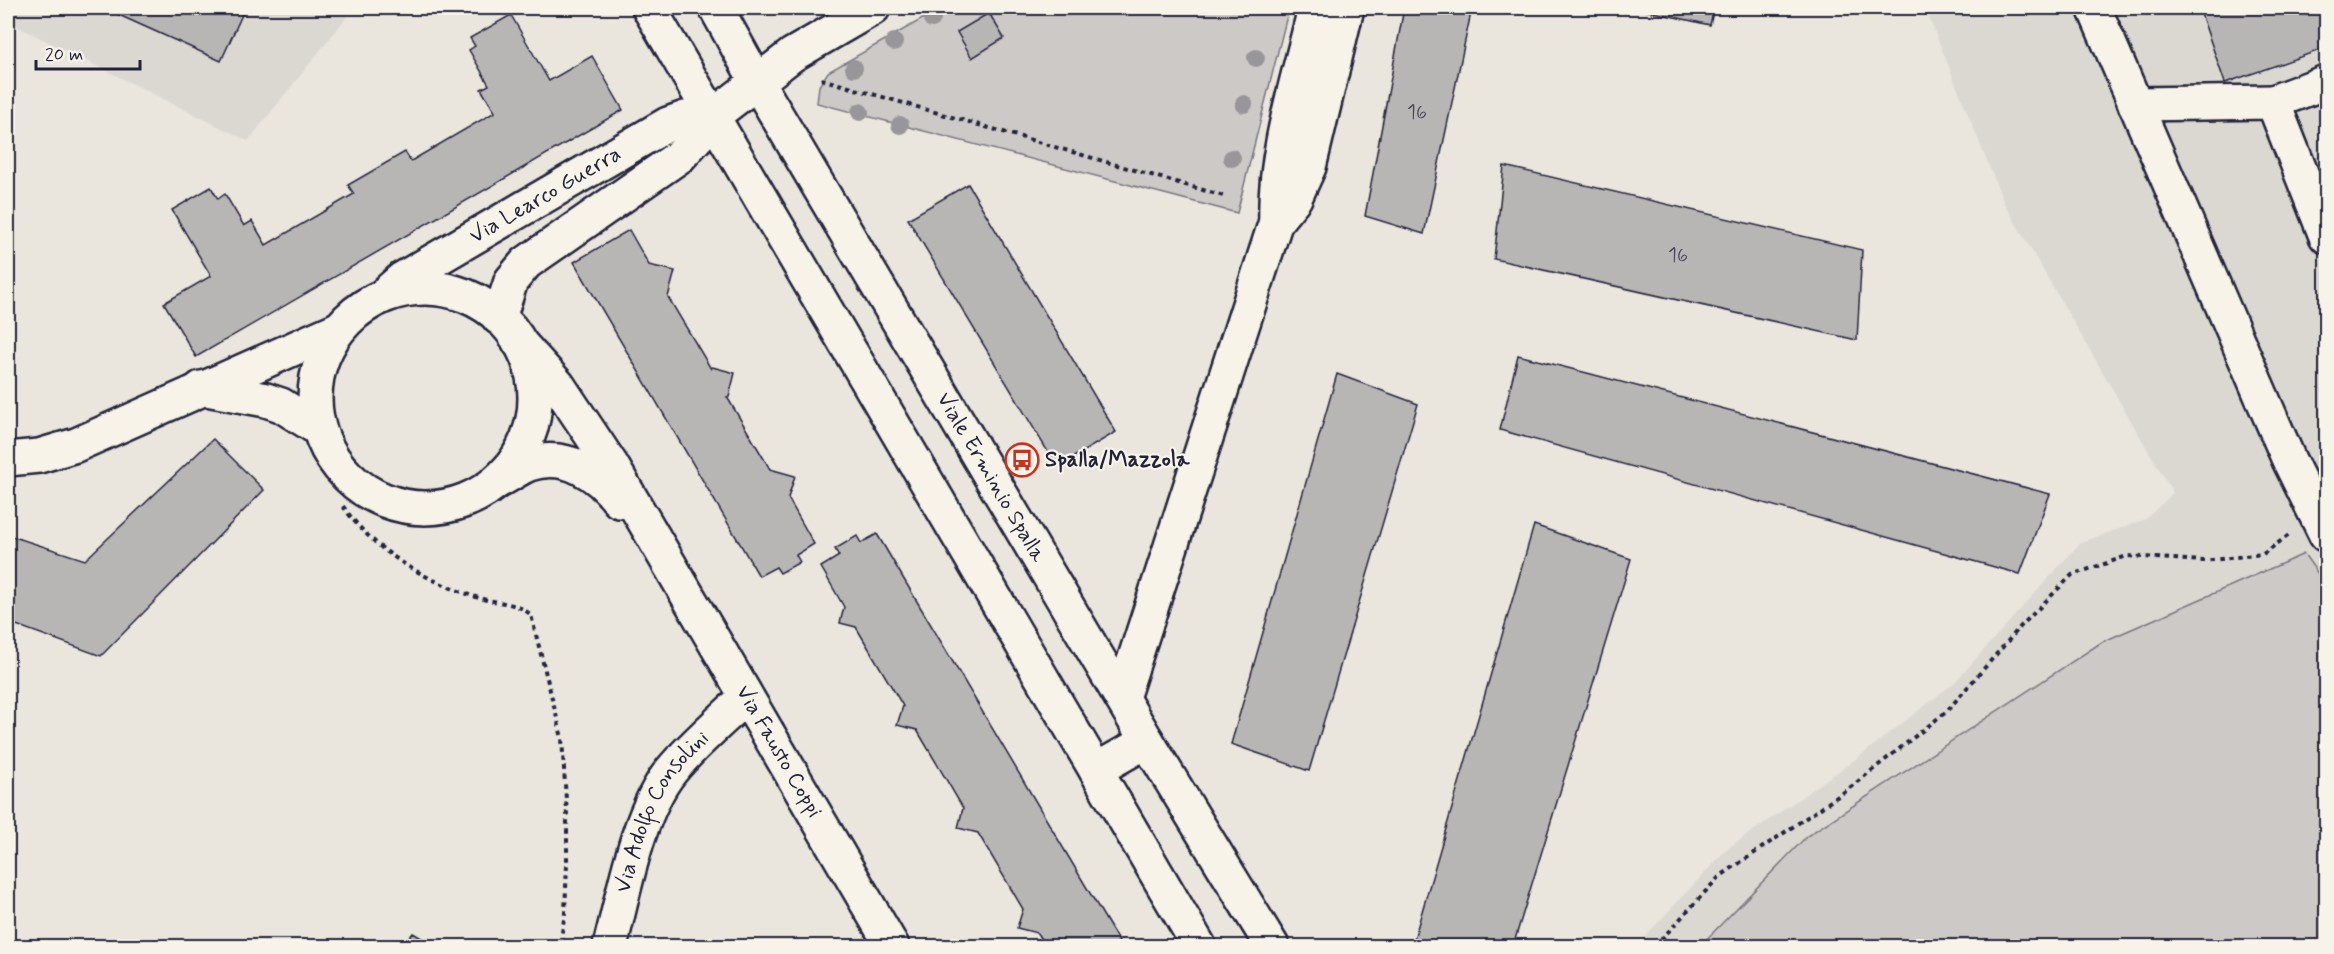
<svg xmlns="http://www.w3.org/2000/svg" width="2334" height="954" viewBox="0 0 2334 954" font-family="Mynerve,sans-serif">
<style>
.built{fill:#dbd8d2}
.green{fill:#cdc9c6;stroke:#787680;stroke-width:1.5}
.building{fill:#b8b6b5;stroke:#22223b;stroke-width:1.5}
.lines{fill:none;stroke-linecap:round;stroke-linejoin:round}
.minor-casing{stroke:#22223b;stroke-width:38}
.major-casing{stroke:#22223b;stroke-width:38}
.path{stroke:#22223b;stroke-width:4;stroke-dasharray:4.5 4.5;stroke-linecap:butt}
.minor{stroke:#f7f3e8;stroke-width:33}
.major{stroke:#f7f3e8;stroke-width:33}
.tree{fill:#98969b}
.labels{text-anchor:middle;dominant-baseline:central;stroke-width:4.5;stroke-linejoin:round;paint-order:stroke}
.number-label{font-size:20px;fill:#48475a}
.street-label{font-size:22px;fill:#22223b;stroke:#f7f3e8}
.poi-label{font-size:22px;font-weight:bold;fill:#22223b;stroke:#f7f3e8;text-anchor:start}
</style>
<rect width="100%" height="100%" fill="#eae6de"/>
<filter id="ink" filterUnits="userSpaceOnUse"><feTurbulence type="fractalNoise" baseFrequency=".0167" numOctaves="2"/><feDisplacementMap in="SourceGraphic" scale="12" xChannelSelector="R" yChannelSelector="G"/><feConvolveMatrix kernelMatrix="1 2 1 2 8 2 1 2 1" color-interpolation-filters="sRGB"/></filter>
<g filter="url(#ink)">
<path class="built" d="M 8,8 L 354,8 L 248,141 L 8,22 Z
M 1925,8 L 2326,8 L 2326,946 L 1636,946 L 1727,849 L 1856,759 L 1954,683 L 2080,543 L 2146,519 L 2173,493 L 2004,203 Z"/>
<path class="green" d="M 942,8 L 1289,8 L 1237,213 L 817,103 L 819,86 L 828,72 Z
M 2304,554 L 2326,585 L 2326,946 L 1700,946 L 1807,836 L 2102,642 Z"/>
<path class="building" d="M 122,8 L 245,8 L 221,61 L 119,15 Z
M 1404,8 L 1472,8 L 1424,234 L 1365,216 Z
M 1635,8 L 1714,8 L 1710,25 Z
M 2199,8 L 2326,8 L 2326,48 L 2225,83 Z
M 989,13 L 1004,38 L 972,58 L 957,32 Z
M 511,15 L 549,81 L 592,56 L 623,110 L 196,357 L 164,303 L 211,276 L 172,210 L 211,187 L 218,199 L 225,194 L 244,226 L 252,221 L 266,245 L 354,194 L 348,185 L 405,152 L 411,161 L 495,112 L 481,89 L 489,85 L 469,50 L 475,46 L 470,38 Z
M 1504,166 L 1862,250 L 1857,340 L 1494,259 Z
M 968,184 L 1116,432 L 1057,467 L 908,219 Z
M 629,230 L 649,265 L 675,271 L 668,297 L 711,369 L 712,367 L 735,373 L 729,397 L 727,397 L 770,469 L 795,476 L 788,498 L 814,544 L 796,555 L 800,562 L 780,573 L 776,567 L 759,576 L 574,262 Z
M 1518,355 L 2050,494 L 2020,574 L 1500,430 Z
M 1337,374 L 1418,404 L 1309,771 L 1231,744 Z
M 213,439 L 264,490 L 101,656 L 8,622 L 8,535 L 85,560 Z
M 1534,525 L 1631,559 L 1513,946 L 1412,946 Z
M 877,534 L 1119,942 L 1111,946 L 1045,946 L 1037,933 L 1017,928 L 1023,909 L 978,833 L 958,828 L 963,808 L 917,730 L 897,725 L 903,706 L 856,627 L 840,623 L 844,607 L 821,567 L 839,556 L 835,549 L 857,536 L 861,543 Z
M 413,933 L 435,946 L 403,946 Z"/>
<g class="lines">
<defs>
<g id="minor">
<path d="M 2094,8 L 2289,460 L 2326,535"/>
<path d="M 2273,102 L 2326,82"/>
<path d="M 2135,104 L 2273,102 L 2326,236"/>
<path d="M 1276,221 L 1295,198 L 1309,167 L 1347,8"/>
<circle cx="425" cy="398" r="110"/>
<path id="s1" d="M 387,292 L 402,279 L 668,124 L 685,118 L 713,116"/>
<path d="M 499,318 L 511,281 L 526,263 L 680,156 L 700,134 L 713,116 L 792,55 L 873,8"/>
<path id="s2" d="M 519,342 L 558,385 L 612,466 L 892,946"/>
<path d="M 201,388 L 266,400 L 281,405 L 319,429"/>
<path d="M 8,459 L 39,456 L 76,445 L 340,328"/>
<path d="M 500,480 C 510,475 519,468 529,464 C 566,452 598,473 619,501"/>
<path d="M 1122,698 L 1276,221 C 1273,153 1300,74 1315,8"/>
<path d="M 1096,770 L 1147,741"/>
<path id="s3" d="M 610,946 C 624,893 637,813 671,771 C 693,744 721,721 746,697"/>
</g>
<g id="major">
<path d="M 649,8 L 1199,946"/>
<path id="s4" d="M 716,8 L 757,82 L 1147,741 L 1272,946"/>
</g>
</defs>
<use href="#minor" class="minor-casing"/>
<use href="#major" class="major-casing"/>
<path class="path" d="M 821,79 L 1227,197
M 343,506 C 374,552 426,581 479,598 C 496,603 518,602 531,615 L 562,738 L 567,815 L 567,863 L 565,913 L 560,946
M 1655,946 L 1719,877 L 1847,790 L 1946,712 L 2021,626 L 2072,575 L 2127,556 L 2203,561 L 2263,554 L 2289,535"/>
<use href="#minor" class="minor"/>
<use href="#major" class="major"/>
</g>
<g class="tree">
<circle cx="932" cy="19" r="9"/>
<circle cx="894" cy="42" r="9"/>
<circle cx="1256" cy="58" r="9"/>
<circle cx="854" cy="68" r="9"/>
<circle cx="1244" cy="104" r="9"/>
<circle cx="860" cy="112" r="9"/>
<circle cx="900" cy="125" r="9"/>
<circle cx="1232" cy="158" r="9"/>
</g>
</g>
<defs>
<symbol id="bus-ring" viewBox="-11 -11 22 22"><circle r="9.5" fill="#f7f3e8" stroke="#c8321e" stroke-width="1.5"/><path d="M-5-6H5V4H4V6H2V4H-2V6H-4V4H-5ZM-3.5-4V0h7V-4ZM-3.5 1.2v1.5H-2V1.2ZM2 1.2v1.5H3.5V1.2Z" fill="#c8321e"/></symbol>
</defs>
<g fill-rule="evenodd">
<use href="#bus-ring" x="1003" y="441" width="38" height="38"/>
</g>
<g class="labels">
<g class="number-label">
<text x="1417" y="112">16</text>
<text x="1678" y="255">16</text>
</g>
<g class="street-label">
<text stroke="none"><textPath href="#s1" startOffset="186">Via Learco Guerra</textPath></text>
<text stroke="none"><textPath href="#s4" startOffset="544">Viale Erminio Spalla</textPath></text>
<text stroke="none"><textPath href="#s2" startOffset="486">Via Fausto Coppi</textPath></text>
<text stroke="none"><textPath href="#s3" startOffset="146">Via Adolfo Consolini</textPath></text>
</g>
<g class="poi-label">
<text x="1045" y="460">Spalla/Mazzola</text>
</g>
</g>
<rect width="2334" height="954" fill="none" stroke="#f7f3e8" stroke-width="30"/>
<rect x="15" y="15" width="2304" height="924" fill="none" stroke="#22223b" stroke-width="2" filter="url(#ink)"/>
<path d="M36 60v9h104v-9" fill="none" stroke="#22223b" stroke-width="3"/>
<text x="45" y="60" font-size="18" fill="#22223b" stroke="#f7f3e8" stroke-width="4.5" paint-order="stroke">20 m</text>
</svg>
